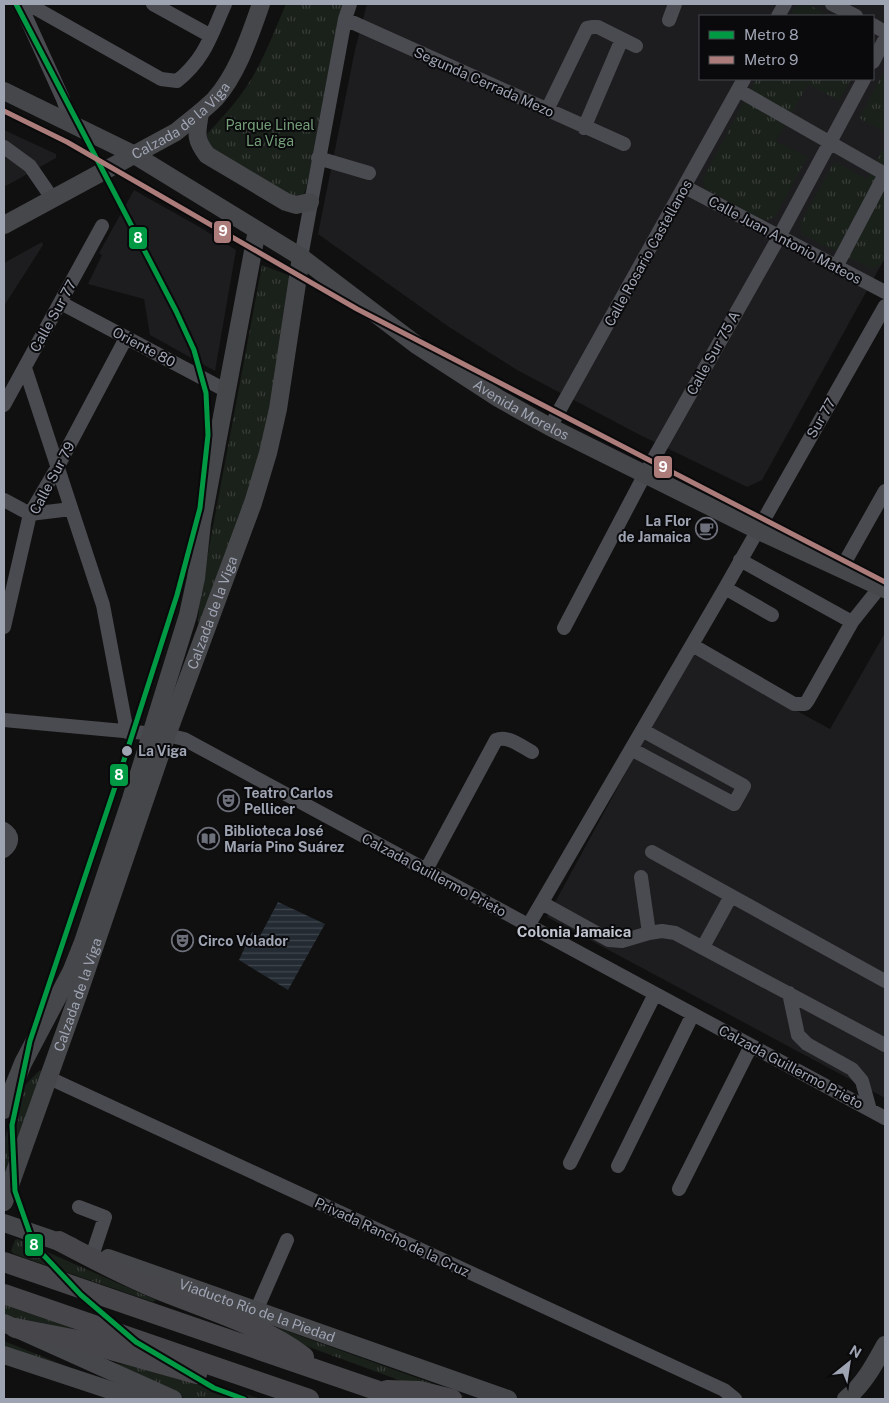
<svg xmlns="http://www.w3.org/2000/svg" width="889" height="1403" viewBox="0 0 889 1403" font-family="'Public Sans',sans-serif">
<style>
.built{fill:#1d1d1f;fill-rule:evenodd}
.grass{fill:url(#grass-tufts)}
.water{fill:url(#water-rules)}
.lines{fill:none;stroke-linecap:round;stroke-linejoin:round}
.minor{stroke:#4a4b50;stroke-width:14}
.major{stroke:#46474b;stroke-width:18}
.highway{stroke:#47474b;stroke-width:20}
.metro-1-casing{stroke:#0a0a0c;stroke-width:9}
.metro-2-casing{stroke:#0a0a0c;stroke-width:9}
.metro-1{stroke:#009a44;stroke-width:5}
.metro-2{stroke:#ab7c7a;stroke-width:5}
.stop-dot{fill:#9fa4b3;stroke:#0a0a0c;stroke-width:2}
.labels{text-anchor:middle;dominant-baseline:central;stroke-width:4;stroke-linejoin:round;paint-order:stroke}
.street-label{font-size:14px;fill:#9fa4b3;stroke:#0a0a0c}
.park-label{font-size:14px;fill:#759f79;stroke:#0a0a0c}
.poi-label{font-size:14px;font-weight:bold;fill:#9fa4b3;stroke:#0a0a0c;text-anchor:start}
.stop-label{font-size:14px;font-weight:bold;fill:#9fa4b3;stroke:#0a0a0c;text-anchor:start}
.neighbourhood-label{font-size:15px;font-weight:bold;fill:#c0c4ce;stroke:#0a0a0c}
.line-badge{stroke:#0a0a0c;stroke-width:2}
.badge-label{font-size:14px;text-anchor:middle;font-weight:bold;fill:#fff}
</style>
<defs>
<pattern id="grass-tufts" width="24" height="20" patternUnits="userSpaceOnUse" patternTransform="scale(1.25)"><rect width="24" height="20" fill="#1a201a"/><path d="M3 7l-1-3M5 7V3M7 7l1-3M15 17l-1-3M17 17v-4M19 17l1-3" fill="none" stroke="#383d39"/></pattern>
<pattern id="water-rules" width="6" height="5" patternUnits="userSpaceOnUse" patternTransform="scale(1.25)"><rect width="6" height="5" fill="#232a32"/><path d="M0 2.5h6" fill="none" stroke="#40464d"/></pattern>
</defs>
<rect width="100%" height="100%" fill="#101010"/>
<path class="built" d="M 367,4 L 885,4 L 885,258 L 762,480 L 747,487 L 638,434 L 517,370 L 449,327 L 318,234 L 355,50 ZM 700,16 L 873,16 L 873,79 L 700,79 Z
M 4,130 L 56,154 L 56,158 L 4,187 Z
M 134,190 L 203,229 L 236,250 L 215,371 L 150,335 L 144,299 L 88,284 L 102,255 L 99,253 Z
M 42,242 L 43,245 L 4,306 L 4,263 Z
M 885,633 L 885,1098 L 547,917 L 691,653 L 830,729 Z"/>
<path class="grass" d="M 286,4 L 344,4 C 334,29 333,56 328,83 C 323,117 314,151 307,185 L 304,195 L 290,199 L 222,161 L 204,137 C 220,120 238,101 250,81 C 265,57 275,29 286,4 Z
M 800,4 L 807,4 L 830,16 L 790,16 L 795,6 Z
M 885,70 L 885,132 L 859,118 Z
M 756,79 L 851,79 L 839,101 L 808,84 L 776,141 L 807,157 L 775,217 L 764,221 L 704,188 L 703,179 Z
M 885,146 L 885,258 L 880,265 L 872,269 L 803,235 L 800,224 L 834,162 L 867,179 Z
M 262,265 L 288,275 L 290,280 L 279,362 L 254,487 L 198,629 L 199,606 L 210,542 Z
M 40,1070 L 42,1072 L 4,1182 L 4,1141 L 20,1094 L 26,1084 Z
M 18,1239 L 156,1300 L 153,1302 L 14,1254 L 11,1251 L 15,1240 Z
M 4,1302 L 140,1351 L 4,1317 Z
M 267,1324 L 459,1393 L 464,1396 L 459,1399 L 415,1386 L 290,1340 Z
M 4,1341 L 66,1366 L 42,1363 L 4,1350 Z
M 115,1363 C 164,1371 214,1384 261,1399 L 186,1399 L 119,1369 Z"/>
<path class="water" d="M 278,902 L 325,924 L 288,990 L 239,960 L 252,932 L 260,936 Z"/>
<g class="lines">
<path class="minor" d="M 20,4 L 63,99 L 71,122
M 28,4 L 161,79 L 177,81 C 205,59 211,35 225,4
M 153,4 L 211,36
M 832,4 L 856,16
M 778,16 L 785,4
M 345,19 L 624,144
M 669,20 L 675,4
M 873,25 L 885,32
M 873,62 L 885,39
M 738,90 L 885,174
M 547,110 L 587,28 L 593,27 L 598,27 L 636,46
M 584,128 L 622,39
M 4,147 L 30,166 L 52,198
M 318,158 L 369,173
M 685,187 L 885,292
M 301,257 L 345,19 L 350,4
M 836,267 L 885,174
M 61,303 L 227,391
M 25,368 L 103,605 L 127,732
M 4,405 L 102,226
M 550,427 L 744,79
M 4,500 L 30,514 L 71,509
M 740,560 L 852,622
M 841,569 L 885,491
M 725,588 L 772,615
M 4,627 L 30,514 L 57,468 L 126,338
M 564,628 L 645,474 L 779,237 L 864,79
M 692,645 L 794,704 L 805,704 L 808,700 L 852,622 L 880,587
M 4,720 L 167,735 L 184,739 L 885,1118
M 631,749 L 734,804 L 744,786 L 642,730
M 4,829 C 14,835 13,844 4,851
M 652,852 L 885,981
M 426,870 L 496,740 C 508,735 522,747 532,752
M 641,877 L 649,933
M 542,903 L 609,940 L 622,941 L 649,933 L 662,931 L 675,933 L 885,1045
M 528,926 L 725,588 L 885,306
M 703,947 L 731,896
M 789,993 L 798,1035 L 807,1044 L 852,1069 L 862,1081 L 870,1110
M 47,1077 L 724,1390 L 735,1399
M 570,1163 L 655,994
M 618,1166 L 693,1014
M 679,1189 L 751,1046
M 79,1207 L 105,1217 L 93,1253
M 256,1311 L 287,1240"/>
<g class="major">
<path id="s1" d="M 4,91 L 133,154 L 257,230 L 301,257 L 418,346 L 498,398 L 550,427 L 757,530 L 885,589"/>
<path d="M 200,113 C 197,133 194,138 207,155 L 286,202 L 296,205 L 310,202"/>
<path id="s2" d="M 4,225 L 176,132 C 189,121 203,111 215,99 C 238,73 250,35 261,4"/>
<path d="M 4,1110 L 23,1063 L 71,972 L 83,942 L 131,799 L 188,615 L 196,578 L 202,523 L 257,230"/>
<path id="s3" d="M 4,1202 L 78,995 L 167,735 L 253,503 L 268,453 L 278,409 L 301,257"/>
<path d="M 4,1223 L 71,1246"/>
<path id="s4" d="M 108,1258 L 508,1399"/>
<path d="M 4,1323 L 173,1399"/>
<path d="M 4,1355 L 122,1394 L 150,1399"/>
<path d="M 846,1399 C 864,1384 874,1365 885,1345"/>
</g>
<path class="highway" d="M 59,1241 C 93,1259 127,1277 162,1291 C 209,1310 264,1326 304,1357
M 4,1262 L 402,1399
M 4,1294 L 309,1399
M 15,1328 L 72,1339 L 197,1374
M 387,1390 L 419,1391 L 452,1399"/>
<defs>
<path id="metro-1" d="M 16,4 L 176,311 L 194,350 L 206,393 L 208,435 L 200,508 L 177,595 L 127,751 L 30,1041 L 12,1125 L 15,1191 L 34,1245 L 81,1295 L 136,1342 L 214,1388 L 244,1399"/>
<path id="metro-2" d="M 4,111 L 67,142 L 357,309 L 885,582"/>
</defs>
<use href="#metro-1" class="metro-1-casing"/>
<use href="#metro-2" class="metro-2-casing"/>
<use href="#metro-1" class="metro-1"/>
<use href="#metro-2" class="metro-2"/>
</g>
<defs>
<symbol id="cafe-ring" viewBox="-11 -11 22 22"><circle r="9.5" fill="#0a0a0c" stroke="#6d707a" stroke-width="1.5"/><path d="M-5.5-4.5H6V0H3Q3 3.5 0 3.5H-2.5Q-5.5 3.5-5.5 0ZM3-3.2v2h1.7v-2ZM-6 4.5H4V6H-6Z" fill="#6d707a"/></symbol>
<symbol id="theatre-ring" viewBox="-11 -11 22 22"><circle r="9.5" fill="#0a0a0c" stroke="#6d707a" stroke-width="1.5"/><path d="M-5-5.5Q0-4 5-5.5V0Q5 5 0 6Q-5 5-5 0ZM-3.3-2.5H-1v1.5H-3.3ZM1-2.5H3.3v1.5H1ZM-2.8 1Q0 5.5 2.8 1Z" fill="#6d707a"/></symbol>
<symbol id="library-ring" viewBox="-11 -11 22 22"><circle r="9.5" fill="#0a0a0c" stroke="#6d707a" stroke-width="1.5"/><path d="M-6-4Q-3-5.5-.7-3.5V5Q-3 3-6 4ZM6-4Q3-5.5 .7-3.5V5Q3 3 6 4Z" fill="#6d707a"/></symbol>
</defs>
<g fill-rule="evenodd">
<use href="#cafe-ring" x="694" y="516" width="25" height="25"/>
<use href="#theatre-ring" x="216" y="788" width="25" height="25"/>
<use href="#library-ring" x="196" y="826" width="25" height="25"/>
<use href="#theatre-ring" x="170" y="928" width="25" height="25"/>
</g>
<circle class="stop-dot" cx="127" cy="751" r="6"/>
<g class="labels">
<g class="street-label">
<text transform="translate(484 82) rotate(24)">Segunda Cerrada Mezo</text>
<text stroke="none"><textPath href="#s2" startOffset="206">Calzada de la Viga</textPath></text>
<text transform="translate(785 240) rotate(28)">Calle Juan Antonio Mateos</text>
<text transform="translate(648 253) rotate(-61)">Calle Rosario Castellanos</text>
<text transform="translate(53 316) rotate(-61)">Calle Sur 77</text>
<text transform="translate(144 347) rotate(28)">Oriente 80</text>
<text transform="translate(713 353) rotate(-61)">Calle Sur 75 A</text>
<text stroke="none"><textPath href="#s1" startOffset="609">Avenida Morelos</textPath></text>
<text transform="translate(821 418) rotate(-60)">Sur 77</text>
<text transform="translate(52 478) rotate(-62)">Calle Sur 79</text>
<text stroke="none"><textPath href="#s3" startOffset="625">Calzada de la Viga</textPath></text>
<text transform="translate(434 875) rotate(28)">Calzada Guillermo Prieto</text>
<text stroke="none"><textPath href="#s3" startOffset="220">Calzada de la Viga</textPath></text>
<text transform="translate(791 1067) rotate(28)">Calzada Guillermo Prieto</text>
<text transform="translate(392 1237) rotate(25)">Privada Rancho de la Cruz</text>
<text stroke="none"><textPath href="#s4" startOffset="158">Viaducto Río de la Piedad</textPath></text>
</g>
<g class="park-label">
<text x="270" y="125">Parque Lineal<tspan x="270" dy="16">La Viga</tspan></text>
</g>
<g class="poi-label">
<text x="691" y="521" text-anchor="end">La Flor<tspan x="691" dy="16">de Jamaica</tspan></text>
<text x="244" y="793">Teatro Carlos<tspan x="244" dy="16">Pellicer</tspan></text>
<text x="224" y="831">Biblioteca José<tspan x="224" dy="16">María Pino Suárez</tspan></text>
<text x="198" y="941">Circo Volador</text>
</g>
<g class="stop-label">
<text x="138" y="751">La Viga</text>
</g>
<g class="neighbourhood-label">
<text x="574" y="931">Colonia Jamaica</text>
</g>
</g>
<g class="line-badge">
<rect x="213" y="220" width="19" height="24" rx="5" fill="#ab7c7a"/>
<rect x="128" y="226" width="20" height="24" rx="5" fill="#009a44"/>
<rect x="653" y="455" width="20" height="24" rx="5" fill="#ab7c7a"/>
<rect x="109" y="763" width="20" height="24" rx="5" fill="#009a44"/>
<rect x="24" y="1233" width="20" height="24" rx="5" fill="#009a44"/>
</g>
<g class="badge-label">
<text x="223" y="236">9</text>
<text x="138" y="243">8</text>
<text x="663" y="472">9</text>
<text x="119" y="780">8</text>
<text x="34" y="1250">8</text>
</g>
<rect width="889" height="1403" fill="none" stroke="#9fa4b3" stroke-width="10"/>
<rect x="699" y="15" width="175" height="65" fill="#0a0a0c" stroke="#46484f"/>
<rect x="709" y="31" width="25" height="8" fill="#009a44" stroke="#46484f"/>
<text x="744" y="40" font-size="15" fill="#9fa4b3">Metro 8</text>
<rect x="709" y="56" width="25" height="8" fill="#ab7c7a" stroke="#46484f"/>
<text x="744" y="65" font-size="15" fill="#9fa4b3">Metro 9</text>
<g transform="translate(849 1363) rotate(30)" stroke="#0a0a0c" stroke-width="4" paint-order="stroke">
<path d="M0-4L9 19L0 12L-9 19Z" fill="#9fa4b3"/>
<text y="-8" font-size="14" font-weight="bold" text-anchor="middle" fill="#9fa4b3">N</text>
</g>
</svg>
